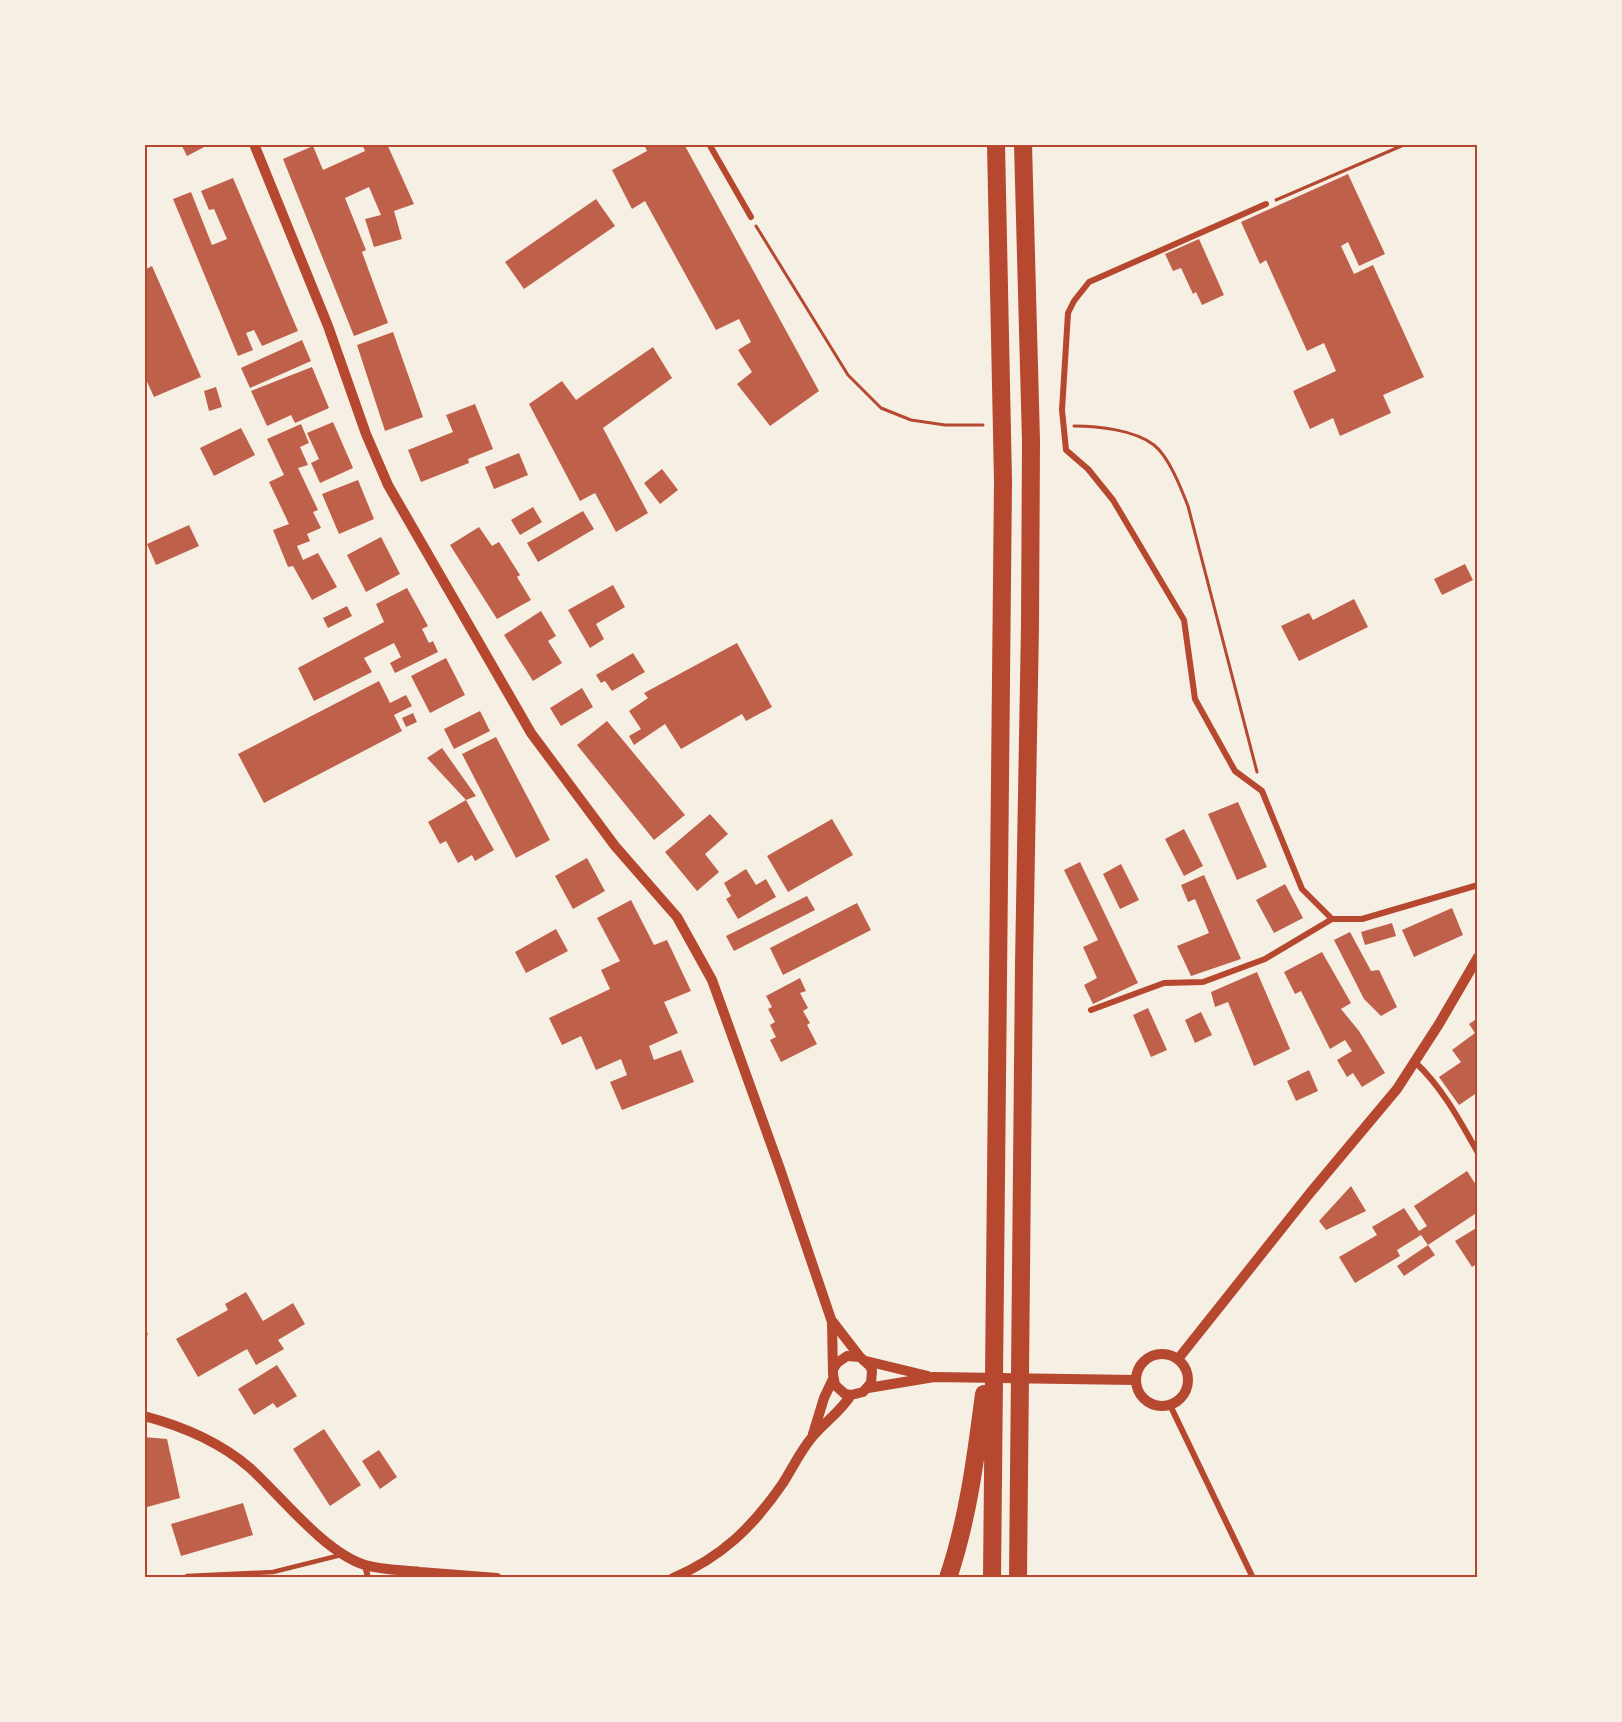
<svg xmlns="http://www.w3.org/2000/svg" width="1622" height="1722" viewBox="0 0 1622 1722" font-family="Commissioner,sans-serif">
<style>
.building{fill:#bf614a}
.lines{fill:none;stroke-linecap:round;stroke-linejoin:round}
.path{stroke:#b5482f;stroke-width:3}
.service{stroke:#b5482f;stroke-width:4.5}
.minor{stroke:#b5482f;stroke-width:6}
.tertiary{stroke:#b5482f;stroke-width:10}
.motorway{stroke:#b5482f;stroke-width:18}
.neatline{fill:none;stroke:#b5482f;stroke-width:2}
</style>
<rect width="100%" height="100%" fill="#f6efe4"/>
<path class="building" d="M 181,144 L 210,144 L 187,156 Z
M 362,144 L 387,144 L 414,204 L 394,211 L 402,239 L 374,247 L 365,219 L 381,215 L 369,187 L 345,198 L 366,250 L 362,252 L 388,323 L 354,336 L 283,159 L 313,146 L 323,170 L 365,151 Z
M 644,144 L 684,144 L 819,391 L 770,426 L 737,384 L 752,372 L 738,350 L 751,342 L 739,319 L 716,330 L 645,201 L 632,209 L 612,170 L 647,151 Z
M 1348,174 L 1385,254 L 1359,266 L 1348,242 L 1341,246 L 1354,274 L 1373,265 L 1424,377 L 1383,395 L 1391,413 L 1340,436 L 1333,418 L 1310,429 L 1293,391 L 1336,371 L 1324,343 L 1307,351 L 1266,260 L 1260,264 L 1241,222 Z
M 233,178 L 298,331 L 262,346 L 254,330 L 246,333 L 253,350 L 238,356 L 173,199 L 191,192 L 212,245 L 227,239 L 214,209 L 209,210 L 201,191 Z
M 596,199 L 615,226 L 524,289 L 505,262 Z
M 1199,239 L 1224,295 L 1202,305 L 1196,292 L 1193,294 L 1181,268 L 1173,271 L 1165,254 Z
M 152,266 L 201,377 L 154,397 L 144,375 L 144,270 Z
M 393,332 L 423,417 L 385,431 L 357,345 Z
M 302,340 L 311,361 L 250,388 L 241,368 Z
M 653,347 L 672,378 L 603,428 L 648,513 L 616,532 L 595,493 L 580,501 L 529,404 L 562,381 L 576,400 Z
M 312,367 L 329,408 L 295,423 L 291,415 L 267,426 L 251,391 Z
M 216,387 L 222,407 L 209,411 L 204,391 Z
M 475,404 L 493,449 L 468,459 L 469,463 L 421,482 L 408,450 L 453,432 L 446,415 Z
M 333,422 L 353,468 L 320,483 L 311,463 L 319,459 L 307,433 Z
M 301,424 L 309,443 L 300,447 L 308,465 L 298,468 L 318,510 L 313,512 L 321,528 L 307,534 L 310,541 L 297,546 L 303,560 L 318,553 L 337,587 L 312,600 L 293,566 L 288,567 L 273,530 L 289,524 L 269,482 L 284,475 L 267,439 Z
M 241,428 L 255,455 L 214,476 L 200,448 Z
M 519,453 L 528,475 L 494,489 L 485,467 Z
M 662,469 L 678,490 L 660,504 L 644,483 Z
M 358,480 L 374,519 L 339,534 L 322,494 Z
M 533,507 L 542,522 L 520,535 L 511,520 Z
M 583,511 L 594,529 L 538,562 L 527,543 Z
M 189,525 L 199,546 L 156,565 L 147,544 Z
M 479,527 L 492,546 L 499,542 L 520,575 L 517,577 L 531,600 L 497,619 L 450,545 Z
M 381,537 L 400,574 L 366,592 L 347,555 Z
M 1465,564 L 1473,580 L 1442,595 L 1434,579 Z
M 613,585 L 625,607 L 596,624 L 604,639 L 590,648 L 568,610 Z
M 407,588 L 428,626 L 422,629 L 429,643 L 433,641 L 438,652 L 395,673 L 390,663 L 401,657 L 394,643 L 364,658 L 372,672 L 314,701 L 298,668 L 384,622 L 376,604 Z
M 1354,599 L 1368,627 L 1299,661 L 1281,626 L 1309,613 L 1313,620 Z
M 347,606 L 352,616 L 328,628 L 323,618 Z
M 541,611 L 556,636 L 548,641 L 562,663 L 533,681 L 504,635 Z
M 737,643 L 772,707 L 746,721 L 742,714 L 681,749 L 665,724 L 634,745 L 629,736 L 641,729 L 629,711 L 648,698 L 644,693 Z
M 633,653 L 645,672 L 612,691 L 605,681 L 601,683 L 596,675 Z
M 446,658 L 465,695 L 430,713 L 411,676 Z
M 379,681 L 390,703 L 406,695 L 412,706 L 394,715 L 402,731 L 264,803 L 238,754 Z
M 582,688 L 593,707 L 561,726 L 550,708 Z
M 480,711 L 490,731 L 454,749 L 444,729 Z
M 413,713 L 417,722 L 406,727 L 402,718 Z
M 607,721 L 685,815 L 654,840 L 577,745 Z
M 496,737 L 550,840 L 516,858 L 462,754 Z
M 442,748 L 476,796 L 466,800 L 427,758 Z
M 466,800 L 494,850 L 475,861 L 472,855 L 458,863 L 446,841 L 440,844 L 428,822 Z
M 1238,802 L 1267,867 L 1237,880 L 1208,814 Z
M 710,814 L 728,834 L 705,854 L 719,872 L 697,891 L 665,852 Z
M 832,819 L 853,855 L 788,892 L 767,856 Z
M 1184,829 L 1203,866 L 1184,876 L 1165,839 Z
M 587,858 L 605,891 L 573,909 L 555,876 Z
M 1080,862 L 1138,983 L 1093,1004 L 1084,985 L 1097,978 L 1083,947 L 1098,940 L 1064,870 Z
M 1121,864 L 1139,900 L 1120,909 L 1103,874 Z
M 746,869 L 756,885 L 766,879 L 776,897 L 738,919 L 726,899 L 731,896 L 724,883 Z
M 1204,875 L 1241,959 L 1191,976 L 1177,946 L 1209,933 L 1195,899 L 1188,902 L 1181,885 Z
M 1285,884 L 1303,918 L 1274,933 L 1256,900 Z
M 807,896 L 815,910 L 734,951 L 726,936 Z
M 631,900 L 654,945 L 667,940 L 691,991 L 664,1002 L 678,1033 L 649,1046 L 654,1060 L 681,1050 L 694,1082 L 622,1110 L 610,1082 L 627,1075 L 621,1059 L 596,1070 L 581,1036 L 562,1045 L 549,1018 L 610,989 L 601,970 L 620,961 L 597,918 Z
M 857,903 L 871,930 L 783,975 L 770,948 Z
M 1452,908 L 1463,935 L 1414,957 L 1402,930 Z
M 1392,923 L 1396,936 L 1365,945 L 1361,932 Z
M 556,929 L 568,951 L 526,973 L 515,952 Z
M 1350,932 L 1371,971 L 1379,970 L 1397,1007 L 1381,1016 L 1364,999 L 1334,940 Z
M 1322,952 L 1351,1003 L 1341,1009 L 1359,1031 L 1385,1073 L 1362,1087 L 1353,1073 L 1347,1077 L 1337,1060 L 1352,1051 L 1345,1040 L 1330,1049 L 1301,991 L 1295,994 L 1284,972 Z
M 1257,972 L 1290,1049 L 1254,1066 L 1228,1002 L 1215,1007 L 1211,992 Z
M 800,978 L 806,991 L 800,993 L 808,1008 L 803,1011 L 810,1023 L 807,1025 L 817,1044 L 781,1062 L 770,1040 L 776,1037 L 770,1025 L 775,1022 L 768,1009 L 772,1007 L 766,996 Z
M 1148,1008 L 1167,1050 L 1151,1057 L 1133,1015 Z
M 1201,1012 L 1212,1035 L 1195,1043 L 1185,1020 Z
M 1478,1018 L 1478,1092 L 1459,1105 L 1439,1077 L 1461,1062 L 1452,1050 L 1475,1033 L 1469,1024 Z
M 1309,1070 L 1318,1091 L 1296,1101 L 1287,1081 Z
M 1467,1171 L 1478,1188 L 1478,1212 L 1428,1245 L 1421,1235 L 1397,1250 L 1400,1256 L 1355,1283 L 1339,1257 L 1377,1235 L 1372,1227 L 1404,1208 L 1419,1231 L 1427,1226 L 1414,1206 Z
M 1351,1186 L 1366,1211 L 1326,1230 L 1319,1221 Z
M 1478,1227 L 1478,1263 L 1472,1267 L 1455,1241 Z
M 1428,1245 L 1435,1255 L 1404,1276 L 1397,1266 Z
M 246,1292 L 263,1321 L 293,1303 L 305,1324 L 278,1340 L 284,1349 L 256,1365 L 247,1349 L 198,1377 L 176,1339 L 228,1310 L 225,1304 Z
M 144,1321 L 148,1335 L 144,1336 Z
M 277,1365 L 297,1396 L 277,1408 L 273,1403 L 254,1415 L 238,1389 Z
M 324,1429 L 361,1485 L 330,1506 L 293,1449 Z
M 144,1437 L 167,1439 L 180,1498 L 147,1507 L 144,1491 Z
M 379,1450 L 397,1477 L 380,1489 L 362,1461 Z
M 243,1503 L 253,1535 L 181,1556 L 171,1524 Z"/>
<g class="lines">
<path class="path" d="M 1276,200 L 1406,144
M 756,226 L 848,375 L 881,408 L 911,420 L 945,425 L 983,425
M 1074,426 C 1098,426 1135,430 1154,445 C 1169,457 1181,488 1188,506 L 1257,772"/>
<path class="service" d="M 187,1576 L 273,1572 L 341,1555"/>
<path class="minor" d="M 709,144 L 751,217
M 1266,204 L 1089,282 L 1074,301 L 1068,313 L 1062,410 L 1066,450 L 1088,469 L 1113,500 L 1184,620 L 1195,699 L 1235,771 L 1262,791 L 1302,889 L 1332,919 L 1362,919 L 1478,885
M 1091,1010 L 1164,983 L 1203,982 L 1265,959 L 1332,919
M 1415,1062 C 1442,1087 1460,1121 1478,1153
M 1170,1405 L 1253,1578
M 365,1565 L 368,1578"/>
<path class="tertiary" d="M 254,144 L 328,326 L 366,434 L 388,485 L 531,733 L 615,846 L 677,917 L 712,980 L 780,1169 L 832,1322 L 833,1374 L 835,1385 L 845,1394 L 851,1395 L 863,1392 L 871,1383 L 872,1371 L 870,1366 L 860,1357 L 847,1356 L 837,1363 L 834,1368
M 833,1322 L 860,1357
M1136 1380a26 26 0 1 1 52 0a26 26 0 1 1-52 0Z
M 1178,1359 L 1310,1193 L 1397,1089 L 1439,1024 L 1478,957
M 866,1361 L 928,1376
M 868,1388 L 934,1377 L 1135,1380
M 144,1416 C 182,1426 220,1442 250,1468 C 282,1497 324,1552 365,1565 C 382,1570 402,1570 420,1572 C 445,1574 471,1576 497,1578
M 813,1434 L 824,1398 L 833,1379
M 673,1578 C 722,1557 753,1527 783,1483 C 793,1467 801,1450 813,1436 C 825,1422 841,1411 851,1395"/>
<path class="motorway" d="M 948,1578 C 968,1519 976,1456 984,1394
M 992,1578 L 1003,481 L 996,144
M 1018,1578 L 1024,964 L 1030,625 L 1031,441 L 1023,144"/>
</g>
<rect width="1622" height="1722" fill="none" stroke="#f6efe4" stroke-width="291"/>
<rect x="146" y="146" width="1330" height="1430" class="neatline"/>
</svg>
